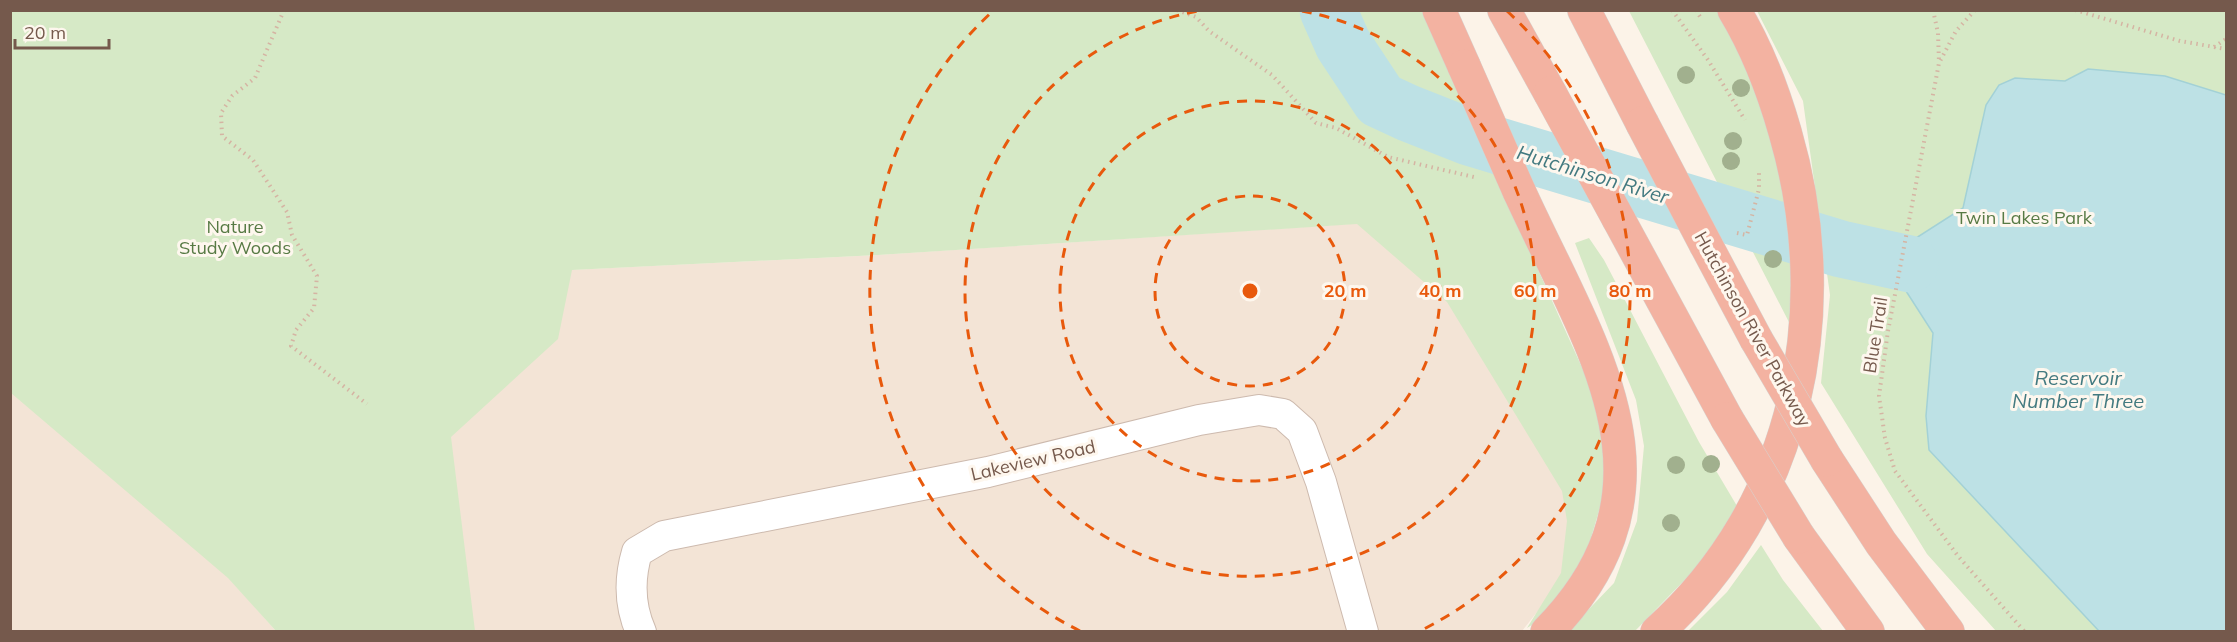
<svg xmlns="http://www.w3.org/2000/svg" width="2237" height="642" viewBox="0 0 2237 642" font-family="Mulish,sans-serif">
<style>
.residential{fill:#f3e4d6}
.green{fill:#d6e9c6}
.water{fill:#bde1e5;stroke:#a3d1d6;stroke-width:1.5}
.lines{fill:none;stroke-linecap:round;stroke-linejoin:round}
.river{stroke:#bde1e5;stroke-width:57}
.street-casing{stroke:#cdbaae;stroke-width:32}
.highway-casing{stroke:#d8d1cd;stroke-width:34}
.path{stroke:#d5b4a3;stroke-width:4;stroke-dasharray:1.5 4.5;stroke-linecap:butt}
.street{stroke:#fff;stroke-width:30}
.highway{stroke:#f3b2a1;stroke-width:33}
.highway-bridge-casing{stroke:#d8d1cd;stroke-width:34;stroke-linecap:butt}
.highway-bridge{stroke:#f3b2a1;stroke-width:33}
.tree{fill:#a1b08e}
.ring{fill:none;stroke:#e8590c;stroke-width:3;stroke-dasharray:10 8}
.labels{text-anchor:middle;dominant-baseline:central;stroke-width:6;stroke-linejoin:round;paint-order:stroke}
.park-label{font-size:18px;fill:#577a44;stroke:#fef7ee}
.street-label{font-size:18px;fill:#75594c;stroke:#fef7ee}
.water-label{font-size:20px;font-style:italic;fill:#437a80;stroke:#fef7ee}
.centre{fill:#e8590c;stroke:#fef7ee;stroke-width:3}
.ring-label{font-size:18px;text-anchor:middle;font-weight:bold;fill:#e8590c;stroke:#fef7ee;stroke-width:6;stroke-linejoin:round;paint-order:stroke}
</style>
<rect width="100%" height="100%" fill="#fcf3e8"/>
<path class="residential" d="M 1501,214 L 1588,419 L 1568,573 L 1522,631 L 460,631 L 443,319 L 570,270 L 878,255 Z
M 10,378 L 185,529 L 276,631 L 11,631 Z"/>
<path class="green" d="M 11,11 L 1422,11 L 1597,401 L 1604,447 L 1604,494 L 1588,548 L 1554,611 L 1527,628 L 1561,573 L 1567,521 L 1562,491 L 1447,302 L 1357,224 L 878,255 L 572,270 L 558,339 L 451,437 L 475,631 L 276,631 L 228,578 L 11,393 Z
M 1629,11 L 1718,11 L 1731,31 L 1762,108 L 1789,198 L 1792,328 Z
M 1757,11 L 2226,11 L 2226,631 L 1996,631 L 1927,554 L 1821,383 L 1830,295 L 1803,101 Z
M 1589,238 L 1604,260 L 1699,442 L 1737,506 L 1702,562 L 1635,631 L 1567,632 L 1614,583 L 1637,521 L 1644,446 L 1636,400 L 1575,243 Z
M 1761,545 L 1783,580 L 1823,631 L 1688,631 L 1727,592 Z"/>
<path class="water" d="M 2088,69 L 2165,76 L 2226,95 L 2226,631 L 2099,631 L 1929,450 L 1926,416 L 1933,333 L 1906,291 L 1916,238 L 1963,208 L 1986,105 L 1999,85 L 2015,78 L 2065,81 Z"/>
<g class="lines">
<path class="river" d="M 1328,10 L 1343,44 L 1380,100 L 1408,113 L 1469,137 L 1841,249 L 1910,264"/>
<defs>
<path id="street" d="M 641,632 C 629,605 629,579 637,552 L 664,536 L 988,472 L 1199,420 L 1259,410 L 1283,414 L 1302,431 L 1321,482 L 1363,632"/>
<path id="highway" d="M 1439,10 L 1464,66
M 1504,10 L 1550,93
M 1584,10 L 1642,123
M 1519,191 C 1588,343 1692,485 1547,632
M 1619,220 L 1727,419
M 1706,245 L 1756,339
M 1827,460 L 1881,543 L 1948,632
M 1799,537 L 1868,632
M 1657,632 C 1799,505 1837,310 1785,132 C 1773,90 1757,48 1734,10"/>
</defs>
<use href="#street" class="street-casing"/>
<use href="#highway" class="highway-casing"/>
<path class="path" d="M 284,10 L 255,78 L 232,96 L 221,113 L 222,136 L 253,160 L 287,212 L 292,235 L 317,276 L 314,308 L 296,330 L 291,346 L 367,404
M 1177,10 L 1196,17 L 1209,31 L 1272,75 L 1316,123 L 1336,128 L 1388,157 L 1478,178
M 1672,10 L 1708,60 L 1745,120
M 1696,10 L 1702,20
M 1933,10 L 1938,33 L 1939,62
M 1975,10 L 1956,31 L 1939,63 L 1888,331 L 1879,396 L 1885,438 L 1895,471 L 1958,556 L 2025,632
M 2075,10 L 2180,41 L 2226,49
M 2214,47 L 2226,39
M 1737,233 L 1747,235 L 1759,189 L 1759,173"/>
<use href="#street" class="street"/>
<use href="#highway" class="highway"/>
<defs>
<path id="highway-bridge" d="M 1464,66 L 1519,191
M 1550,93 L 1619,220
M 1642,123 L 1706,245
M 1756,339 L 1827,460
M 1727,419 L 1799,537"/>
</defs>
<use href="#highway-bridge" class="highway-bridge-casing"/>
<use href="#highway-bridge" class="highway-bridge"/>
</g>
<g class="tree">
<circle cx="1686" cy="75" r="9"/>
<circle cx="1741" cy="88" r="9"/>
<circle cx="1733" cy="141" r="9"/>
<circle cx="1731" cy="161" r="9"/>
<circle cx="1773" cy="259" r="9"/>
<circle cx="1711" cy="464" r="9"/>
<circle cx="1676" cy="465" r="9"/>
<circle cx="1671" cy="523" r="9"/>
</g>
<g class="ring">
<circle cx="1250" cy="291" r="95"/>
<circle cx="1250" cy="291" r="190"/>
<path d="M1302 11A285 285 0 1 1 1198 11"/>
<path d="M1080 631A380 380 0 0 1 993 11M1507 11A380 380 0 0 1 1420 631"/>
</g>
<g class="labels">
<g class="park-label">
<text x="2024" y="217">Twin Lakes Park</text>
<text x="235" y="226">Nature<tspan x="235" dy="21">Study Woods</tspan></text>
</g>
<g class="street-label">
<text transform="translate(1753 329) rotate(61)">Hutchinson River Parkway</text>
<text transform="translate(1875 335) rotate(-81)">Blue Trail</text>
<text transform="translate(1033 460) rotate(-13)">Lakeview Road</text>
</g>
<g class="water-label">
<text transform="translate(1593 174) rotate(17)">Hutchinson River</text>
<text x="2078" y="377">Reservoir<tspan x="2078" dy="23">Number Three</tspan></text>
</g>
</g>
<circle cx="1250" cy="291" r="9" class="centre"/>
<g class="ring-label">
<text x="1345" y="297">20 m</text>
<text x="1440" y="297">40 m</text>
<text x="1535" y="297">60 m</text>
<text x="1630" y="297">80 m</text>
</g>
<rect width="2237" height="642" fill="none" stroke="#75594c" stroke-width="24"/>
<path d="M15 39v9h94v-9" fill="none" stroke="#75594c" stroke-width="3"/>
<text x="24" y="39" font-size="18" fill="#75594c" stroke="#fef7ee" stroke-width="4.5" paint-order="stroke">20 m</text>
</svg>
